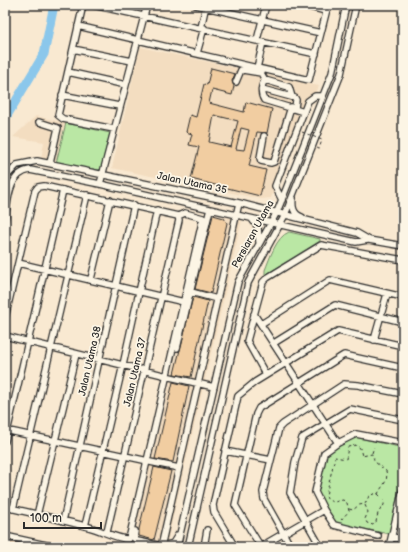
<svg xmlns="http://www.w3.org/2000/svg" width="408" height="552" viewBox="0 0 408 552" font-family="'Balsamiq Sans',sans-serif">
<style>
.built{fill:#f3ddc0}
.green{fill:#bae7a4;stroke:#728968}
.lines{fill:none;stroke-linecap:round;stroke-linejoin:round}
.river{stroke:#8bc7eb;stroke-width:9}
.building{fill:#f1cda1;stroke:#2b2b2b;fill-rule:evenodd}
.minor-casing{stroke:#2b2b2b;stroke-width:8}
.path{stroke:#2b2b2b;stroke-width:1;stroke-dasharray:3 3;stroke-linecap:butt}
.minor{stroke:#fcf5e5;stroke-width:5.5}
.path-bridge{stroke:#2b2b2b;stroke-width:1;stroke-dasharray:3 3;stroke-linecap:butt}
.labels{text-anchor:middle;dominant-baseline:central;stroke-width:3.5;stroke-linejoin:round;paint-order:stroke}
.street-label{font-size:10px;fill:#2b2b2b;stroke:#fcf5e5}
</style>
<rect width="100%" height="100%" fill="#f9e9d1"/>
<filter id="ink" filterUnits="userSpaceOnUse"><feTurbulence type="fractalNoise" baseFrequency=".025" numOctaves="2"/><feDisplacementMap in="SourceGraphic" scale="8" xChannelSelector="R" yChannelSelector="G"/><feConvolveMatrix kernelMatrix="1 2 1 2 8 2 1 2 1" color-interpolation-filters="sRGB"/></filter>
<g filter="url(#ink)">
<path class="built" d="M 140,47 L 319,86 L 271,198 L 261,199 L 112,168 Z
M 36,116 L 66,123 L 56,163 L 41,159 L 44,142 L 13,137 Z
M 211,215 L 242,220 L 166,547 L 130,547 Z
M 5,532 L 70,547 L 5,547 Z"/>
<path class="green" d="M 66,123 L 110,133 L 101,168 L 99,170 L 56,163 Z
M 289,232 L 320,239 L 320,241 L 265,275 L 265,270 C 270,258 276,237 289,232 Z
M 356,437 L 403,448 L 403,472 L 389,534 L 335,523 L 317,492 L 326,454 Z"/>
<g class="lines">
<path class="river" d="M 5,119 L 44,54 L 54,5"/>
</g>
<path class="building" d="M 211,68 L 235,74 L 232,81 L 234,86 L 232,95 L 212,90 L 209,103 L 244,112 L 246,102 L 272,109 L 267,133 L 257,132 L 249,166 L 266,170 L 260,196 L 191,179 L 199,147 L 189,145 L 192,134 L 186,132 L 190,115 L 196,117 L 204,84 L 207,85 ZM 214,115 L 238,121 L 231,147 L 209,142 ZM 241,128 L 249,130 L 244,150 L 236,149 Z
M 213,215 L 224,218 L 227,223 L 211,293 L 195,289 Z
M 193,297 L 208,301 L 191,377 L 174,374 Z
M 173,382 L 189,386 L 173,462 L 155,459 Z
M 154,467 L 171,471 L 154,540 L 139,536 L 139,529 Z"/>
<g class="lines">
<defs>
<path id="minor" d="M 83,5 L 58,115 L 63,119 L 114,129
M 93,5 L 316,54
M 196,5 L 321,33
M 302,5 L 326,11
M 78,26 L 309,80 L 328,5
M 201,28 L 206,5
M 257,40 L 266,5
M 73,49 L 132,61
M 197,53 L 204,28
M 257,68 L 263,42
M 68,72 L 126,85
M 236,82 L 241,70 L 243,70 L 261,73 L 265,80
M 262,89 L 295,98 L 296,100 L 295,108
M 62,95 L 119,106
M 292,97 L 289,87 L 265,80 C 261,85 260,94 264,100 L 304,112
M 39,122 L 58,128 L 50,163
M 264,136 L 260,158 L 261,161 L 271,163 L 274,162 L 291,107
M 5,178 L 17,165 L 37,161 L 239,203 L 357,233 L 369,240 L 403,246
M 100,184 L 147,5
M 293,198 C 292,207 293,214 302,217
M 282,200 L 275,186 L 308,101 L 315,96 L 322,96
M 5,219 C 8,202 8,173 30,170 L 100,184 L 356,242 L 368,240
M 252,219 L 258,227 L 259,242
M 18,263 L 184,302
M 91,279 L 110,200
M 191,292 L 217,299
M 254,314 L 338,443
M 5,318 L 35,191 L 38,187 L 44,186 L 178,216 L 185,213 L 203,218 L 129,539 C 119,540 101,530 89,527 C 61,520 33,513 5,507
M 261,324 L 330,280 L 403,297
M 5,336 L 167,376
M 374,340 L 387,294
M 274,343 L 335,305 L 403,322
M 177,348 L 210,209
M 266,375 L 247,341 L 263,282 L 267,278 L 321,245 L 403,260
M 170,377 L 214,387
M 5,430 L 148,461
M 5,441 L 63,190
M 225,451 L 271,460
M 150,462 L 179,468
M 13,509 L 87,195
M 37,515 L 76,354
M 63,521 L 134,205
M 85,526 L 123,365 L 157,210
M 135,531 L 134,538 L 137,541 L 162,546 L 173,543 L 178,535
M 107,532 L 179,220 L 178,216
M 5,536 L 55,547
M 378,536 L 334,525 L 324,510 L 315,492 L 324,453 L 338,443 L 356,434 L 403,443
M 392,537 L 403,539
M 161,547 L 239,203
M 177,547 L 238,282 L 277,212 L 332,73 L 346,5
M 188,547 L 248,283 L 285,215 L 341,74 L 356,5
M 204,547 L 207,530
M 235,547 L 214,512 L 213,505 L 238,396 L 255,382 L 338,331 L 403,346
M 260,547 L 324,510
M 261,547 L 235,505 L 256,414 L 259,408 L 344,355 L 403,368
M 291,547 L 264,499 L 263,492 L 279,428 L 283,424 L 344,384 L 358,385 L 403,394
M 324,547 L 319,544 L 290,493 L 295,462 L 302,438 L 350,409 L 403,420
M 389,547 L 403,489"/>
</defs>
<use href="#minor" class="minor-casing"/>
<path class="path" d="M 317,148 L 319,149 L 322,140
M 372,453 L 374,447
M 365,505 L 368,512 L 365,519 L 367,523 L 373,525 L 376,522 L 378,513 L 384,505 L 384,500 L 378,494
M 341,520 L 349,511 L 347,503 L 343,500 C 336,501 334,504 327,499 L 326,495 L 335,457 L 346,459 L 348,447 L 356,445 L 360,448 L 362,456 L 372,454 L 375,462 L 386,471 C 389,482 382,485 378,494 L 376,493 L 369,496 L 365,504 L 359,505 L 353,510 L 349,509"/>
<use href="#minor" class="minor"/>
<path class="path-bridge" d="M 302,132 L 322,140"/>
</g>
</g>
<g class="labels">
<g class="street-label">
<text transform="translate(192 183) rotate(12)">Jalan Utama 35</text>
<text transform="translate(253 234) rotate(-61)">Persiaran Utama</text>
<text transform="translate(90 361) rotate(-77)">Jalan Utama 38</text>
<text transform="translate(135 372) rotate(-77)">Jalan Utama 37</text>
</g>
</g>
<rect width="408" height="552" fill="none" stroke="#fcf5e5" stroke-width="20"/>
<rect x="10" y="10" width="388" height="532" fill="none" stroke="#2b2b2b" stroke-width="1.5" filter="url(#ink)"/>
<path d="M24 522v6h77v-6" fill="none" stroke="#2b2b2b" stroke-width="2"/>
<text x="30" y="522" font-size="12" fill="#2b2b2b" stroke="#fcf5e5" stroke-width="3" paint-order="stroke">100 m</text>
</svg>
